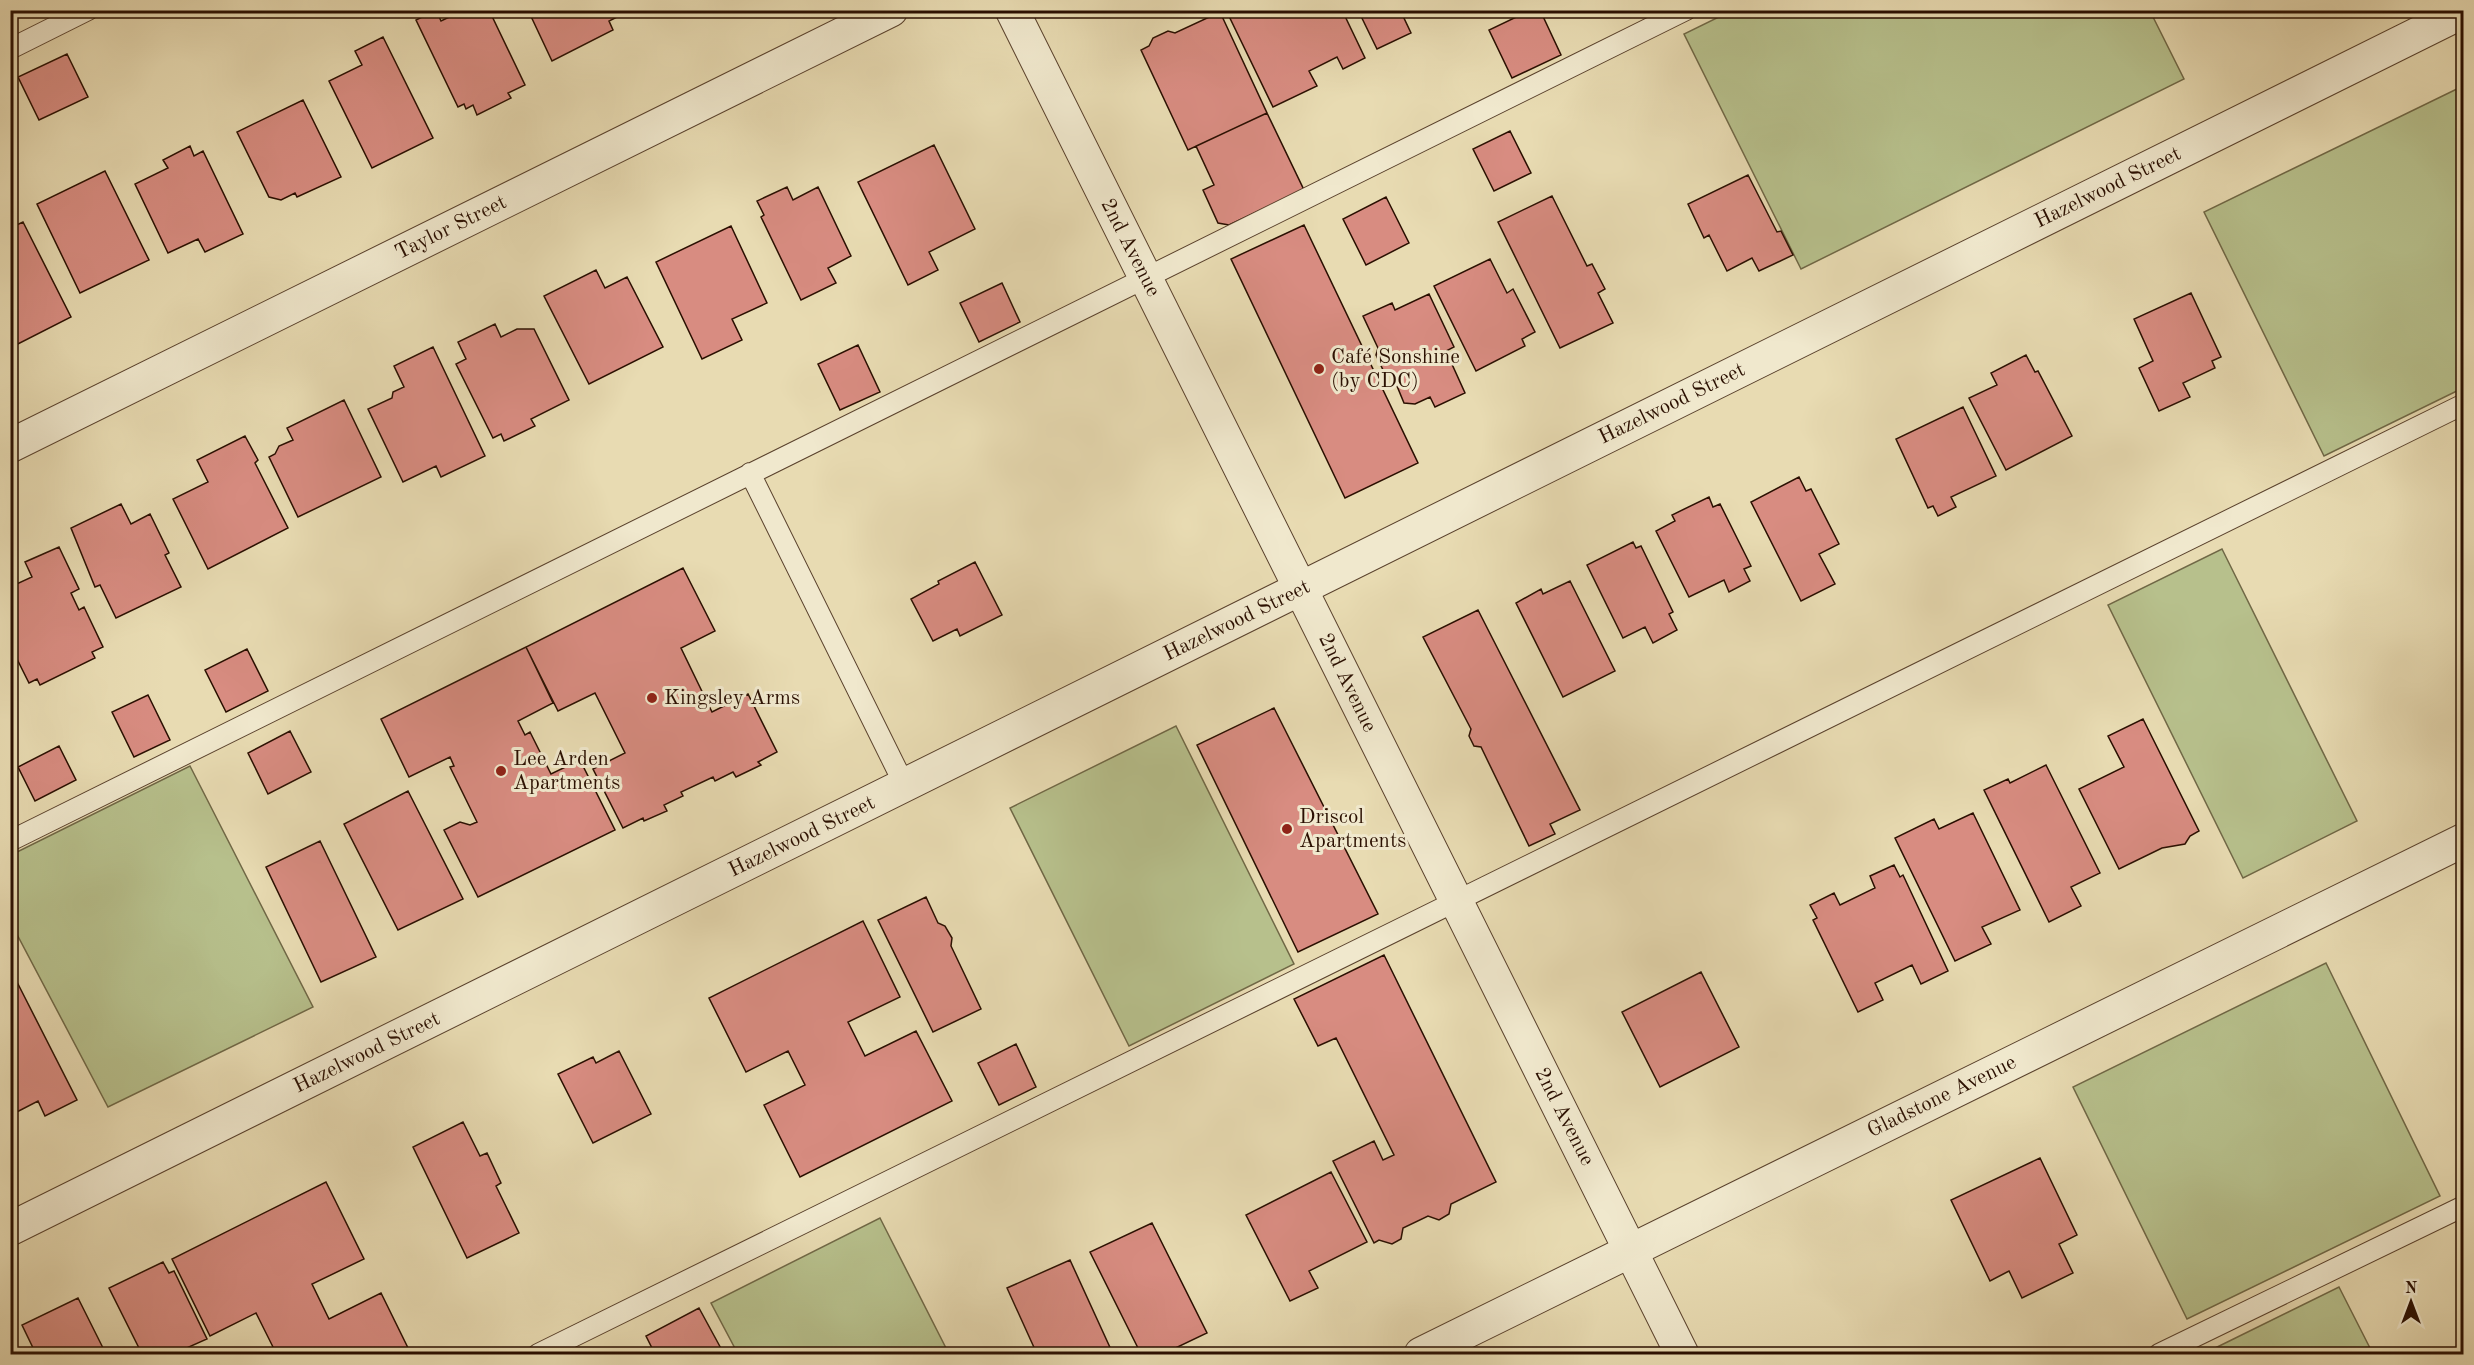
<svg xmlns="http://www.w3.org/2000/svg" width="2474" height="1365" viewBox="0 0 2474 1365" font-family="'Old Standard TT',serif">
<style>
.green{fill:#b7c08c;stroke:#706846;stroke-width:1.5}
.building{fill:#d88c81;stroke:#2a0f01;stroke-width:1.5}
.lines{fill:none;stroke-linecap:round;stroke-linejoin:round}
.service-casing{stroke:#5a422d;stroke-width:22}
.minor-casing{stroke:#5a422d;stroke-width:35}
.tertiary-casing{stroke:#5a422d;stroke-width:35}
.service{stroke:#f0e8cd;stroke-width:20}
.minor{stroke:#f0e8cd;stroke-width:33}
.tertiary{stroke:#f0e8cd;stroke-width:33}
.poi-dot{fill:#8f2418;stroke:#f0e8cd;stroke-width:2}
.labels{text-anchor:middle;dominant-baseline:central;stroke-width:6;stroke-linejoin:round;paint-order:stroke}
.street-label{font-size:21px;fill:#2a0f01;stroke:#f0e8cd}
.poi-label{font-size:21px;fill:#2a0f01;stroke:#f0e8cd;text-anchor:start}
</style>
<rect width="100%" height="100%" fill="#e8dbb2"/>
<filter id="stains"><feTurbulence type="fractalNoise" baseFrequency=".00333" numOctaves="4"/><feColorMatrix values="0 0 0 0 .2 0 0 0 0 .09 0 0 0 0 .02 0 0 0 .5 -.17"/></filter>
<radialGradient id="worn" r=".72"><stop offset=".6" stop-color="#630" stop-opacity="0"/><stop offset="1" stop-color="#630" stop-opacity=".3"/></radialGradient>
<path class="green" d="M 1733,10 L 2150,11 L 2184,79 L 1801,269 L 1684,34 Z
M 2463,86 L 2463,388 L 2324,456 L 2204,212 Z
M 2222,549 L 2357,821 L 2243,878 L 2108,605 Z
M 1176,726 L 1294,964 L 1129,1046 L 1010,808 Z
M 190,766 L 313,1007 L 108,1107 L 11,923 L 11,855 Z
M 2326,963 L 2440,1196 L 2187,1319 L 2073,1087 Z
M 880,1218 L 949,1354 L 738,1354 L 711,1303 Z
M 2339,1287 L 2373,1354 L 2203,1354 Z"/>
<path class="building" d="M 436,10 L 441,21 L 464,10 L 489,10 L 525,85 L 508,93 L 511,98 L 477,115 L 473,105 L 466,109 L 464,104 L 458,107 L 416,20 Z
M 528,10 L 631,10 L 609,21 L 613,30 L 552,61 Z
M 1226,10 L 1342,10 L 1365,58 L 1343,69 L 1337,57 L 1309,71 L 1317,86 L 1273,107 Z
M 1358,10 L 1414,10 L 1403,16 L 1411,33 L 1377,49 Z
M 1531,10 L 1540,10 L 1561,55 L 1512,78 L 1489,30 Z
M 1220,12 L 1267,113 L 1188,150 L 1141,50 L 1149,46 L 1153,38 L 1168,31 L 1175,33 Z
M 383,37 L 433,138 L 372,168 L 329,81 L 362,65 L 355,51 Z
M 67,54 L 88,97 L 39,120 L 18,77 Z
M 303,100 L 341,177 L 297,197 L 295,193 L 281,200 L 269,197 L 237,132 Z
M 1267,113 L 1304,190 L 1229,225 L 1218,223 L 1203,190 L 1214,185 L 1196,146 Z
M 1510,131 L 1531,173 L 1494,191 L 1473,149 Z
M 934,145 L 975,229 L 929,252 L 938,270 L 908,285 L 858,182 Z
M 190,146 L 194,156 L 203,151 L 243,234 L 205,252 L 198,239 L 168,253 L 135,184 L 168,168 L 163,160 Z
M 105,171 L 149,260 L 80,293 L 37,204 Z
M 1748,175 L 1777,232 L 1781,231 L 1793,255 L 1759,271 L 1752,258 L 1727,271 L 1709,235 L 1704,238 L 1688,204 Z
M 787,187 L 793,200 L 818,187 L 851,256 L 828,268 L 836,283 L 801,300 L 761,217 L 764,215 L 757,201 Z
M 1552,196 L 1587,266 L 1592,264 L 1605,289 L 1598,293 L 1613,323 L 1560,348 L 1498,222 Z
M 1386,197 L 1409,243 L 1366,265 L 1343,219 Z
M 23,222 L 71,317 L 10,348 L 10,228 Z
M 1304,225 L 1418,463 L 1345,498 L 1231,259 Z
M 731,226 L 767,303 L 732,319 L 742,340 L 702,359 L 656,262 Z
M 1490,259 L 1507,293 L 1513,289 L 1535,332 L 1522,339 L 1525,346 L 1476,371 L 1434,286 Z
M 596,270 L 605,288 L 627,277 L 663,347 L 589,384 L 544,296 Z
M 1002,283 L 1020,322 L 979,342 L 960,303 Z
M 2191,293 L 2221,357 L 2212,361 L 2215,368 L 2183,383 L 2190,397 L 2159,411 L 2139,368 L 2153,361 L 2134,319 Z
M 1429,294 L 1454,347 L 1446,351 L 1465,393 L 1435,407 L 1430,397 L 1415,404 L 1404,403 L 1392,374 L 1384,372 L 1376,355 L 1378,348 L 1363,316 L 1392,303 L 1395,310 Z
M 495,324 L 501,337 L 517,329 L 534,329 L 569,400 L 531,419 L 535,426 L 504,441 L 501,434 L 493,438 L 456,364 L 466,359 L 458,342 Z
M 858,345 L 880,392 L 840,410 L 818,364 Z
M 433,347 L 485,456 L 441,477 L 436,466 L 403,482 L 368,409 L 392,398 L 393,392 L 404,387 L 394,366 Z
M 2026,355 L 2035,372 L 2038,371 L 2072,436 L 2006,470 L 1969,398 L 1997,385 L 1991,373 Z
M 344,400 L 381,477 L 298,517 L 269,457 L 275,454 L 279,446 L 293,440 L 287,428 Z
M 1963,407 L 1996,476 L 1951,497 L 1956,507 L 1938,516 L 1933,506 L 1928,508 L 1896,439 Z
M 245,436 L 258,460 L 255,463 L 288,528 L 208,569 L 173,499 L 208,482 L 197,460 Z
M 1799,477 L 1806,491 L 1811,489 L 1839,544 L 1819,554 L 1835,584 L 1801,601 L 1751,502 Z
M 1709,497 L 1713,507 L 1720,504 L 1751,566 L 1744,569 L 1750,581 L 1729,592 L 1724,580 L 1689,597 L 1656,531 L 1675,521 L 1672,515 Z
M 121,504 L 131,524 L 150,514 L 169,553 L 165,555 L 181,587 L 116,618 L 100,585 L 95,587 L 71,528 Z
M 1633,542 L 1636,548 L 1641,546 L 1673,612 L 1669,614 L 1677,630 L 1653,643 L 1645,627 L 1623,638 L 1587,565 Z
M 59,547 L 79,589 L 71,593 L 79,610 L 84,607 L 103,647 L 92,652 L 95,658 L 40,685 L 37,679 L 29,683 L 10,645 L 10,587 L 32,577 L 25,562 Z
M 975,562 L 1002,615 L 960,636 L 957,629 L 933,641 L 911,599 L 939,584 L 938,581 Z
M 683,568 L 715,631 L 681,648 L 712,712 L 748,694 L 777,752 L 758,762 L 761,765 L 736,777 L 733,772 L 715,781 L 713,777 L 681,792 L 683,796 L 664,805 L 667,811 L 644,821 L 643,818 L 623,828 L 593,769 L 625,753 L 595,693 L 558,711 L 526,647 Z
M 1570,581 L 1615,671 L 1563,697 L 1516,603 L 1541,589 L 1543,594 Z
M 1478,610 L 1580,810 L 1550,824 L 1555,834 L 1529,846 L 1481,747 L 1474,746 L 1469,736 L 1471,729 L 1423,637 Z
M 526,647 L 553,703 L 518,721 L 525,735 L 530,732 L 551,774 L 580,760 L 615,830 L 478,897 L 444,830 L 460,822 L 470,825 L 477,822 L 450,767 L 454,766 L 450,757 L 409,777 L 381,719 Z
M 247,649 L 268,691 L 226,712 L 205,670 Z
M 148,695 L 170,740 L 134,757 L 112,712 Z
M 1274,708 L 1378,914 L 1298,952 L 1197,745 Z
M 2143,719 L 2199,831 L 2190,836 L 2185,844 L 2162,848 L 2119,869 L 2079,789 L 2124,767 L 2108,736 Z
M 290,731 L 311,772 L 268,794 L 248,753 Z
M 59,746 L 76,780 L 35,801 L 18,767 Z
M 2046,765 L 2100,873 L 2071,887 L 2081,906 L 2049,922 L 1984,790 L 2008,779 L 2010,783 Z
M 408,791 L 463,899 L 398,930 L 344,824 Z
M 1973,813 L 2020,910 L 1982,927 L 1991,944 L 1955,961 L 1895,838 L 1934,819 L 1939,829 Z
M 320,841 L 376,957 L 321,982 L 266,867 Z
M 1894,865 L 1900,877 L 1903,875 L 1948,971 L 1921,984 L 1912,965 L 1875,983 L 1883,1000 L 1858,1012 L 1813,920 L 1817,918 L 1810,905 L 1834,893 L 1840,905 L 1875,888 L 1870,876 Z
M 926,897 L 938,923 L 945,926 L 952,938 L 951,946 L 981,1009 L 933,1032 L 878,920 Z
M 863,921 L 900,997 L 848,1022 L 865,1056 L 916,1031 L 952,1101 L 800,1177 L 764,1105 L 805,1085 L 788,1051 L 746,1072 L 709,998 Z
M 1384,955 L 1496,1182 L 1451,1204 L 1449,1214 L 1439,1220 L 1428,1216 L 1403,1228 L 1401,1239 L 1392,1244 L 1379,1240 L 1374,1243 L 1333,1161 L 1374,1141 L 1383,1160 L 1394,1155 L 1336,1038 L 1318,1046 L 1294,999 Z
M 1701,972 L 1739,1047 L 1660,1087 L 1622,1012 Z
M 17,982 L 77,1100 L 45,1116 L 38,1101 L 13,1114 L 10,1109 L 10,985 Z
M 1016,1044 L 1036,1087 L 999,1105 L 978,1063 Z
M 619,1051 L 651,1114 L 593,1143 L 558,1074 L 593,1057 L 596,1063 Z
M 463,1122 L 480,1156 L 487,1153 L 501,1183 L 496,1186 L 519,1233 L 467,1258 L 413,1147 Z
M 2040,1158 L 2077,1235 L 2059,1244 L 2073,1273 L 2022,1298 L 2009,1271 L 1990,1281 L 1951,1200 Z
M 1331,1172 L 1367,1242 L 1309,1271 L 1318,1288 L 1290,1301 L 1246,1215 Z
M 326,1182 L 364,1259 L 312,1284 L 329,1319 L 381,1293 L 411,1354 L 262,1354 L 274,1349 L 256,1313 L 210,1336 L 172,1259 Z
M 1152,1223 L 1207,1333 L 1163,1354 L 1141,1354 L 1090,1252 Z
M 1070,1260 L 1113,1354 L 1037,1354 L 1007,1288 Z
M 163,1262 L 169,1273 L 174,1271 L 207,1339 L 182,1350 L 185,1354 L 142,1354 L 109,1288 Z
M 78,1298 L 106,1354 L 36,1354 L 22,1325 Z
M 699,1308 L 724,1354 L 655,1354 L 646,1336 Z
M 10,1342 L 17,1354 L 10,1354 Z"/>
<g class="lines">
<defs>
<path id="service" d="M 10,49 L 88,10
M 750,473 L 905,786
M 10,841 L 1686,10
M 538,1354 L 2464,404
M 2159,1354 L 2464,1206"/>
<path id="minor" d="M 10,446 L 891,10
M 10,1229 L 2464,11
M 1421,1354 L 2464,840"/>
<path id="tertiary" d="M 1012,10 L 1682,1354"/>
</defs>
<use href="#service" class="service-casing"/>
<use href="#minor" class="minor-casing"/>
<use href="#tertiary" class="tertiary-casing"/>
<use href="#service" class="service"/>
<use href="#minor" class="minor"/>
<use href="#tertiary" class="tertiary"/>
</g>
<g class="poi-dot">
<circle cx="1319" cy="369" r="6"/>
<circle cx="652" cy="698" r="6"/>
<circle cx="501" cy="771" r="6"/>
<circle cx="1287" cy="829" r="6"/>
</g>
<g class="labels">
<g class="street-label">
<text transform="translate(2108 188) rotate(-26)">Hazelwood Street</text>
<text transform="translate(451 228) rotate(-26)">Taylor Street</text>
<text transform="translate(1130 248) rotate(63)">2nd Avenue</text>
<text transform="translate(1672 404) rotate(-26)">Hazelwood Street</text>
<text transform="translate(1237 621) rotate(-26)">Hazelwood Street</text>
<text transform="translate(1347 683) rotate(64)">2nd Avenue</text>
<text transform="translate(802 837) rotate(-26)">Hazelwood Street</text>
<text transform="translate(367 1053) rotate(-26)">Hazelwood Street</text>
<text transform="translate(1942 1097) rotate(-26)">Gladstone Avenue</text>
<text transform="translate(1564 1117) rotate(63)">2nd Avenue</text>
</g>
<g class="poi-label">
<text x="1331" y="357">Café Sonshine<tspan x="1331" dy="24">(by CDC)</tspan></text>
<text x="664" y="698">Kingsley Arms</text>
<text x="513" y="759">Lee Arden<tspan x="513" dy="24">Apartments</tspan></text>
<text x="1299" y="817">Driscol<tspan x="1299" dy="24">Apartments</tspan></text>
</g>
</g>
<rect width="2474" height="1365" fill="none" stroke="#e8dbb2" stroke-width="36"/>
<rect x="12" y="12" width="2450" height="1341" fill="none" stroke="#2a0f01" stroke-width="3"/>
<rect x="18" y="18" width="2438" height="1329" fill="none" stroke="#2a0f01" stroke-width="1.5"/>
<g transform="translate(2411 1302)" stroke="#f0e8cd" stroke-width="4.5" paint-order="stroke">
<path d="M0-4.5L10 22L0 15L-10 22Z" fill="#2a0f01"/>
<text y="-9" font-size="16" font-weight="bold" text-anchor="middle" fill="#2a0f01">N</text>
</g>
<rect width="100%" height="100%" filter="url(#stains)"/>
<rect width="100%" height="100%" fill="url(#worn)"/>
</svg>
